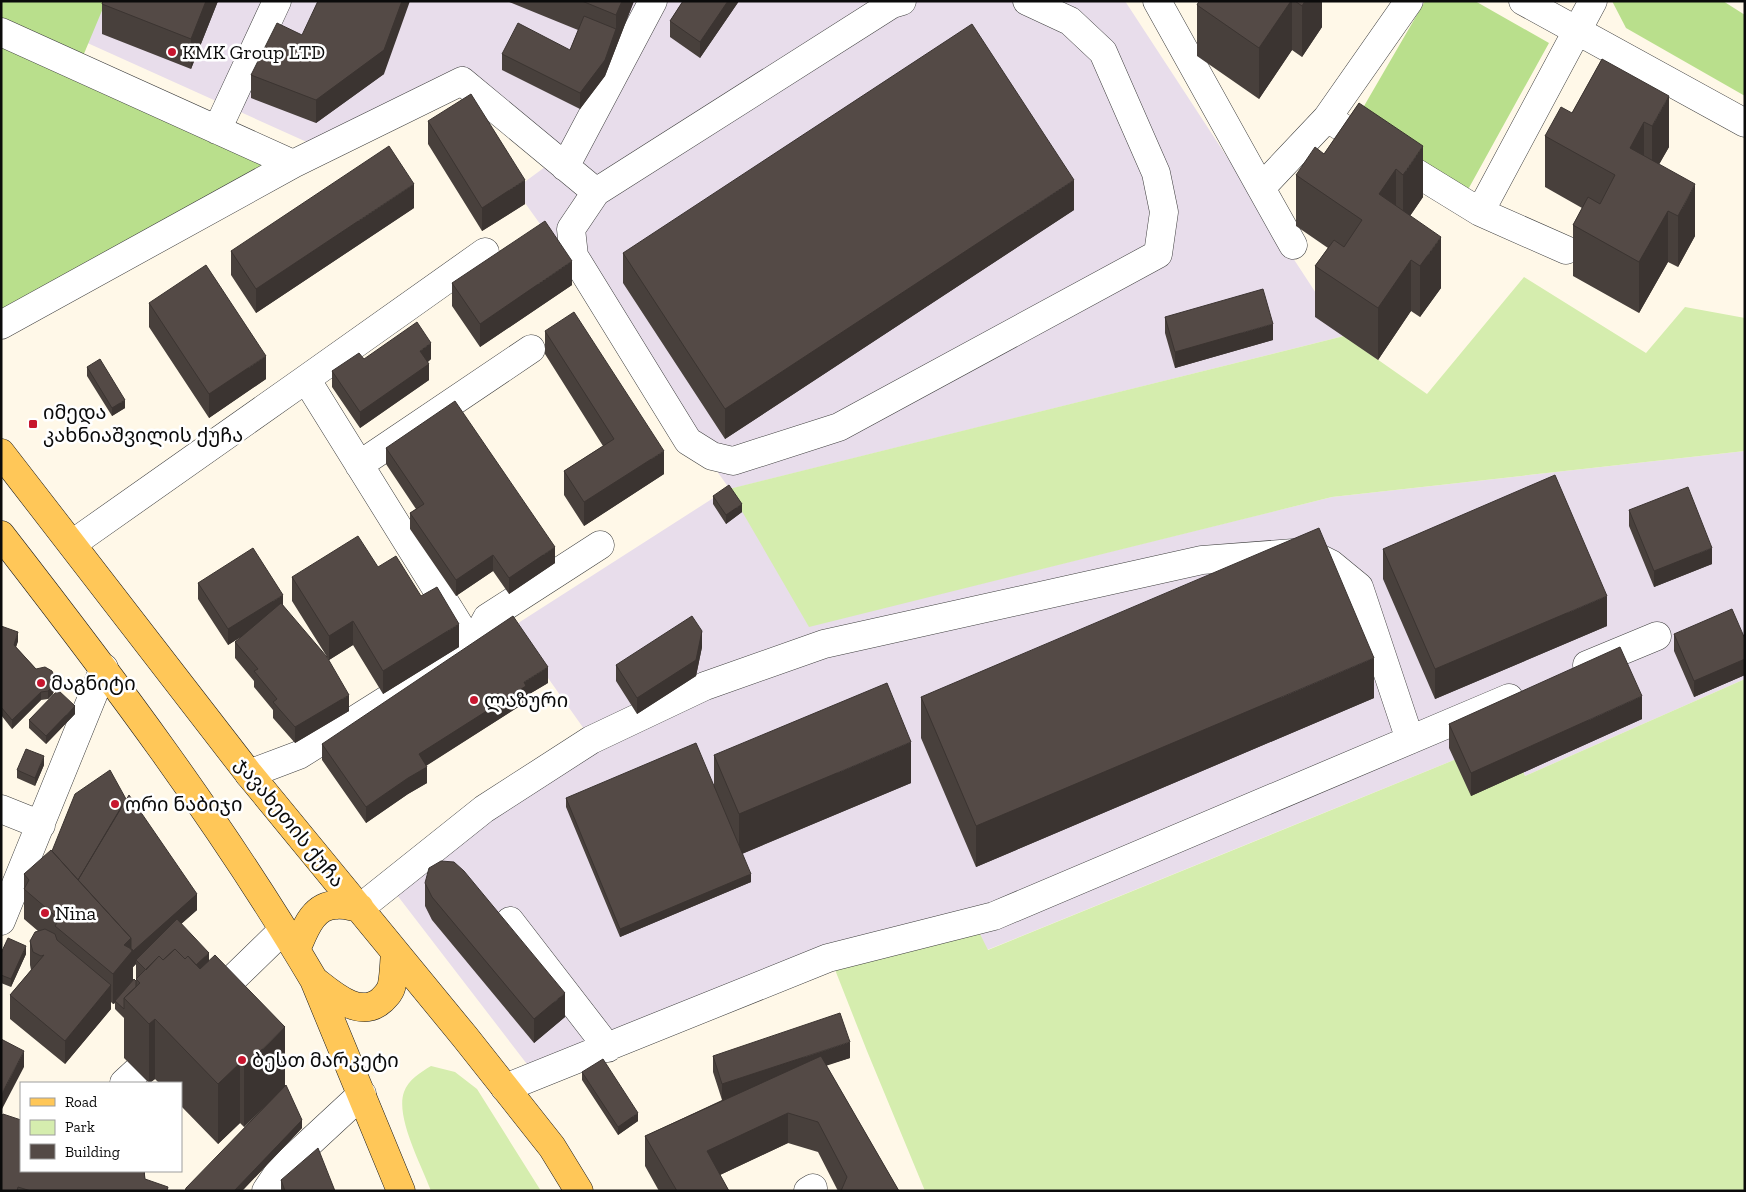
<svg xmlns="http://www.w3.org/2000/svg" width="1746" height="1192" viewBox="0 0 1746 1192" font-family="'Zilla Slab','Noto Sans Georgian',serif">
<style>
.industrial{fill:#e8ddeb}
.green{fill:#d5edae}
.forest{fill:#b9df8c}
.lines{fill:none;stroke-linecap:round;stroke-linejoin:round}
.minor-casing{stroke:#3e3e3e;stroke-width:29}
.major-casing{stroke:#1c1c1c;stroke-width:29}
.minor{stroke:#fff;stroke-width:28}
.major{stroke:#ffc758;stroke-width:28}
.wall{fill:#48403c;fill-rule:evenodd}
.shaded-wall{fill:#3b3431}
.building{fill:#544a46;stroke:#3b3431}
.poi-dot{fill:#c7162f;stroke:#fff;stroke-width:2}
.labels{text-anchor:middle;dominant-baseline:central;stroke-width:5;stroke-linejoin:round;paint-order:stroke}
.poi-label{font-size:20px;fill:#0b0b0b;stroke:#fff;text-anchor:start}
.street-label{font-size:20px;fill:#0b0b0b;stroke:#fff}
</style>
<rect width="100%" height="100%" fill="#fff8e8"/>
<path class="industrial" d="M 1,1 L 1125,1 L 1344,336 L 730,489 L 809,626 L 1332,497 L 1745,451 L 1745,679 L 1525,776 L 1508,738 L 987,950 L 968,910 L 540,1081 L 387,882 L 589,736 L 512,627 L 729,488 L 515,189 L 545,167 L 459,92 L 309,143 L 1,4 Z"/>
<path class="green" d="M 1524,277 L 1646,353 L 1685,307 L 1745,318 L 1745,451 L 1332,497 L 809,627 L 729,489 L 1344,336 L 1427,394 Z
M 1745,679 L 1745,1191 L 925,1191 L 867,1051 L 832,962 L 968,910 L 988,950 L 1508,738 L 1525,776 Z
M 431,1066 L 455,1072 L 477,1089 L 541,1191 L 431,1191 C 422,1166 395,1117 404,1092 C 408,1080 421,1072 431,1066 Z"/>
<path class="forest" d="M 1,1 L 106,1 L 73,80 L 263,165 L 1,310 Z
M 1425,1 L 1475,1 L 1549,43 L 1465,195 L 1353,125 Z
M 1612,1 L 1723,1 L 1745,15 L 1745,96 L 1626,28 Z"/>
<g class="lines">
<defs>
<path id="minor" d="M 902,1 L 892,4 L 596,192 L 571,229 L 574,256 L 688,441 L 712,456 L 733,461 L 839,427 L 1158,254 L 1164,212 L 1156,173 L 1103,52 L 1070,21 L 1027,1
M 1157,1 L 1261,188 L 1327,118
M 1409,1 L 1327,118 L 1480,212 L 1593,1
M 1523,1 L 1745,123
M 1,32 L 293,164
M 217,130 L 277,1
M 565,167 L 653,1
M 1261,188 L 1293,245
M 1480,212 L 1566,250
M 1,325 L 293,164 L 462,81 L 596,192
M 359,465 L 531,349
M 72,544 L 306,379
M 472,646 L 306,379 L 485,252
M 1587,665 L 1657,636
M 249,774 L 299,755 L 472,646 L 487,618 L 600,545
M 1,809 L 41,825
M 360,908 L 484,809 L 591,740 L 705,686 L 824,644 L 1202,560 L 1307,552 L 1331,564 L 1359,587 L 1410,740
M 1,921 L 104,668
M 510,921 L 608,1048
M 209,1002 L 283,930
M 124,1083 L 137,1071
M 505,1088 L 828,958 L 994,916 L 1509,698
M 266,1191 L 280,1170 L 362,1094
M 808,1191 L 813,1188"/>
<path id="major" d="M 1,453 L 249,774 L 465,1037 L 552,1147 L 579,1191
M 1,535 C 112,678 222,824 314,980 L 401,1191
M 296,950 C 304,932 312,905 336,905 C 344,904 352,907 360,908
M 314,980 C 332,994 360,1020 382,1000 C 387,995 391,991 392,984 C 394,974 394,962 395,952"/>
</defs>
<use href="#minor" class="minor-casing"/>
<use href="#major" class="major-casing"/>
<use href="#minor" class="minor"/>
<use href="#major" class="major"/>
</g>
<path class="wall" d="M 103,1 L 218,1 L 191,69 L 102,34 L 102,4 Z
M 507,1 L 634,1 L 605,76 L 580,109 L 502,70 L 502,54 L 570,50 L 578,30 Z
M 683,1 L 739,1 L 700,58 L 670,37 L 670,21 Z
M 1199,1 L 1322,1 L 1322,27 L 1302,57 L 1292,50 L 1259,99 L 1197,56 L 1197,5 Z
M 302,35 L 384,74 L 316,123 L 251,98 L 251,75 Z
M 1602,59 L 1669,147 L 1659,164 L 1695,236 L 1678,267 L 1668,262 L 1639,313 L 1573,276 L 1573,225 L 1582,208 L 1545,187 L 1545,136 L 1572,113 Z
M 1359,103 L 1423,197 L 1410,216 L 1441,288 L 1420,317 L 1411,311 L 1378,360 L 1315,317 L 1315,266 L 1328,248 L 1296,226 L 1296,175 L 1324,154 Z
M 428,121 L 525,204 L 482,231 L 428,144 Z
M 414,208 L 256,313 L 231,275 L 231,251 Z
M 1074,210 L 725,439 L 623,283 L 623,253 Z
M 452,283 L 572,285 L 480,347 L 452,306 Z
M 149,303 L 266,379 L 209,418 L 149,327 Z
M 1165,317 L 1273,340 L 1175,368 L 1165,333 Z
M 545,331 L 664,474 L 584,526 L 564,495 L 564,471 L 603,446 L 545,354 Z
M 364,359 L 431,359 L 428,362 L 429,380 L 360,428 L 332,387 L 332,371 Z
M 87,367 L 125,408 L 112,416 L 87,376 Z
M 386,448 L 555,563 L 509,594 L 493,571 L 456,596 L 410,529 L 410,513 L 416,509 L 386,464 Z
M 713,496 L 742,512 L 726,524 L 713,504 Z
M 1629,510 L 1712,564 L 1654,587 L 1629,526 Z
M 1383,549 L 1607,626 L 1435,699 L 1383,579 Z
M 378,567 L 421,596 L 459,647 L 383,694 L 353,645 L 329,660 L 292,601 L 292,577 Z
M 198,583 L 283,605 L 349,711 L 295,743 L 273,718 L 273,710 L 254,687 L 254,681 L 235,658 L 235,642 L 242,636 L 228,645 L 198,599 Z
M 1,626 L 18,641 L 16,647 L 36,669 L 55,686 L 53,694 L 48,699 L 41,700 L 12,729 L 1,715 Z
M 1674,634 L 1745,639 L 1745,675 L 1694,697 L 1674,651 Z
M 702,647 L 696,676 L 637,714 L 616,681 L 616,665 Z
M 548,683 L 526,696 L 526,702 L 426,766 L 427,783 L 408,794 L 366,823 L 322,760 L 322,744 Z
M 921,697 L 1374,698 L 976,867 L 921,738 Z
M 75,714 L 46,744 L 29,728 L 29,720 Z
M 1642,719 L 1471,796 L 1449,748 L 1449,724 Z
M 714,755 L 911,783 L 742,854 L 751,882 L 620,937 L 566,807 L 566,798 L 714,787 Z
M 44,765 L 35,786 L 17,778 L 17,770 Z
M 126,799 L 197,910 L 181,924 L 209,961 L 285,1086 L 302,1128 L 242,1191 L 185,1191 L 266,1105 L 244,1127 L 240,1123 L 218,1144 L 181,1106 L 181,1083 L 159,1083 L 155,1079 L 150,1083 L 149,1083 L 124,1058 L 124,1018 L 115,1009 L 115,1003 L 113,1004 L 111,1002 L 111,1009 L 65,1064 L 10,1019 L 10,995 L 31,970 L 30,965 L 30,941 L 38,931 L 24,919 L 24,874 L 52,851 ZM 136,964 L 136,980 L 133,981 L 133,967 Z
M 425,883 L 565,1017 L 534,1043 L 432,920 L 425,906 Z
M 1,953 L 26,954 L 11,987 L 1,983 Z
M 713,1056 L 850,1058 L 826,1065 L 899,1191 L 838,1191 L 818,1152 L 788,1143 L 720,1175 L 729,1191 L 659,1191 L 645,1166 L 645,1136 L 722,1100 L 713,1072 Z
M 582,1072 L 638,1121 L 618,1135 L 582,1080 Z
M 1,1117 L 145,1171 L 145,1179 L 168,1191 L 1,1191 Z
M 281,1180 L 335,1191 L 281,1191 Z"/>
<path class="shaded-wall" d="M 206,1 L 218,1 L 191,69 L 191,39 Z
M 402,1 L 410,1 L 384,74 L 316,123 L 316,100 Z
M 622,1 L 634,1 L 605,76 L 580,109 L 580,93 L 616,29 L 616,15 Z
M 728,1 L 739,1 L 700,58 L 700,42 Z
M 1291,1 L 1292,1 L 1292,50 L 1259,99 L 1259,48 Z
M 1305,1 L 1322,1 L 1322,27 L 1302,57 L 1302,6 Z
M 1669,96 L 1669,147 L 1652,177 L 1652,126 Z
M 1644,122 L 1644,173 L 1630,148 Z
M 1423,146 L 1423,197 L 1403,226 L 1403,175 Z
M 1396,169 L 1396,220 L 1379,194 Z
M 525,180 L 525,204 L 482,231 L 482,208 Z
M 1074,180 L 1074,210 L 725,439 L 725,409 Z
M 414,184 L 414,208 L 256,313 L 256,289 Z
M 1695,184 L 1695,236 L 1678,267 L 1678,216 Z
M 1668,211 L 1668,262 L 1639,313 L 1639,262 Z
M 1441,237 L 1441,288 L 1420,317 L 1420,266 Z
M 1411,260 L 1411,311 L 1378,360 L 1378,308 Z
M 572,261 L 572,285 L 480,347 L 480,324 Z
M 1273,324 L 1273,340 L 1175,368 L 1175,352 Z
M 431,343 L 431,359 L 420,367 L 420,351 Z
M 266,356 L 266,379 L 209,418 L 209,394 Z
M 429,364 L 429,380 L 360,428 L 360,412 Z
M 125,400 L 125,408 L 112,416 L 112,408 Z
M 664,451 L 664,474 L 584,526 L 584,502 Z
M 742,504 L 742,512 L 726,524 L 726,515 Z
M 555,547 L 555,563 L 509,594 L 509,578 Z
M 1712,548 L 1712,564 L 1654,587 L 1654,571 Z
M 493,555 L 493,571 L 456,596 L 456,580 Z
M 283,595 L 283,611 L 228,645 L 228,629 Z
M 1607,596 L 1607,626 L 1435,699 L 1435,669 Z
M 353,621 L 353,645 L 329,660 L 329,636 Z
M 459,624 L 459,647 L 383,694 L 383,671 Z
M 702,631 L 702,647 L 696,676 L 637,714 L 637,698 Z
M 18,632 L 18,641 L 14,653 L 14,645 Z
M 1374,658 L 1374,698 L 976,867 L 976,826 Z
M 1745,659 L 1745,675 L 1694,697 L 1694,681 Z
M 548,667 L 548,683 L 526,696 L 526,702 L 419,770 L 419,754 L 524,682 Z
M 55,678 L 55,686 L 53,694 L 48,699 L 48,691 Z
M 41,692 L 41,700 L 12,729 L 12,720 Z
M 349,695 L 349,711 L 295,743 L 295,727 Z
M 1642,696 L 1642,719 L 1471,796 L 1471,773 Z
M 75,706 L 75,714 L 46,744 L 46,736 Z
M 911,742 L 911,783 L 739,855 L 739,814 Z
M 44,756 L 44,765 L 35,786 L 35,778 Z
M 427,767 L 427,783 L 408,794 L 366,823 L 366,807 L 408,778 Z
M 751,874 L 751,882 L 620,937 L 620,929 Z
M 197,894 L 197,910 L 138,962 L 136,960 L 136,964 L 133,967 L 133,981 L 115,1001 L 115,1003 L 113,1004 L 113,974 L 124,945 L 131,938 Z
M 26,946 L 26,954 L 11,987 L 11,979 Z
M 209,953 L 209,976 L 167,993 Z
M 111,985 L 111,1009 L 65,1064 L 65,1041 Z
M 565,993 L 565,1017 L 534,1043 L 534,1019 Z
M 155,1019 L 155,1079 L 149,1083 L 149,1024 Z
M 285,1027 L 285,1087 L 244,1127 L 244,1067 Z
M 850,1042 L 850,1058 L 722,1100 L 722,1084 Z
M 24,1051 L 24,1067 L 1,1111 L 1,1095 Z
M 240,1063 L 240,1123 L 218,1144 L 218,1084 Z
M 638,1113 L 638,1121 L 618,1135 L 618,1127 Z
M 788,1113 L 788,1143 L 707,1181 L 707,1151 Z
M 302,1120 L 302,1128 L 242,1191 L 234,1191 Z"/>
<path class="building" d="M 103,1 L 206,1 L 191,39 L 102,4 Z
M 318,1 L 402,1 L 384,50 L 316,100 L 251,75 L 277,23 L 302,35 Z
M 582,1 L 622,1 L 616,15 Z
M 683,1 L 728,1 L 700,42 L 670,21 Z
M 1199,1 L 1291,1 L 1259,48 L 1197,5 Z
M 1295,1 L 1305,1 L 1302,6 Z
M 584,16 L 616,29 L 605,60 L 580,93 L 502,54 L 518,23 L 570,50 Z
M 972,24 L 1074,180 L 725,409 L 623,253 Z
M 1602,59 L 1669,96 L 1652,126 L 1644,122 L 1630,148 L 1695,184 L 1678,216 L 1668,211 L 1639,262 L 1573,225 L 1588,197 L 1600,204 L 1615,175 L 1545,136 L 1561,107 L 1572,113 Z
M 471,94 L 525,180 L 482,208 L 428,121 Z
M 1359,103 L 1423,146 L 1403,175 L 1396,169 L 1379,194 L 1441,237 L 1420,266 L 1411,260 L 1378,308 L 1315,266 L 1334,240 L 1344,247 L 1362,220 L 1296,175 L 1315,147 L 1324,154 Z
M 389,146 L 414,184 L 256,289 L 231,251 Z
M 545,221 L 572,261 L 480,324 L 452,283 Z
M 206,265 L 266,356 L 209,394 L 149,303 Z
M 1263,289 L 1273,324 L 1175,352 L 1165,317 Z
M 574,312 L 664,451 L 584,502 L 564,471 L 614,439 L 545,331 Z
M 417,322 L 431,343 L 420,351 L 429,364 L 360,412 L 332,371 L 359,353 L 364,359 Z
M 100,359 L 125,400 L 112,408 L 87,367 Z
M 455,401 L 555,547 L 509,578 L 493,555 L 456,580 L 410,513 L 424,504 L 386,448 Z
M 1555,475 L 1607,596 L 1435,669 L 1383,549 Z
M 729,485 L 742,504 L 726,515 L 713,496 Z
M 1688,487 L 1712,548 L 1654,571 L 1629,510 Z
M 1319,528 L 1374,658 L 976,826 L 921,697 Z
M 358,536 L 378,567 L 396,556 L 421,596 L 437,587 L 459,624 L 383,671 L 353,621 L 329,636 L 292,577 Z
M 253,548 L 283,595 L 228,629 L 198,583 Z
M 281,603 L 327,657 L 349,695 L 295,727 L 273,702 L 277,699 L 254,671 L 258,669 L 235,642 Z
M 1732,609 L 1745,639 L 1745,659 L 1694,681 L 1674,634 Z
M 513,616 L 548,667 L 524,682 L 526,686 L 419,754 L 427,767 L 408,778 L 366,807 L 322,744 Z
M 692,616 L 702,631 L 696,660 L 637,698 L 616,665 Z
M 1,626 L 18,632 L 14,645 L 36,669 L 45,667 L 52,671 L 55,678 L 53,686 L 48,691 L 41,692 L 12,720 L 1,707 Z
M 1620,647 L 1642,696 L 1471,773 L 1449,724 Z
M 887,683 L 911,742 L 739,814 L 714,755 Z
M 58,690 L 75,706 L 46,736 L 29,720 Z
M 696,743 L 751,874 L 620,929 L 566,798 Z
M 26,749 L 44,756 L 35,778 L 17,770 Z
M 110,770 L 126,799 L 78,880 L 52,851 L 75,794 Z
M 129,795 L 197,894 L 133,951 L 131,950 L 131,938 L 78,880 Z
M 51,850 L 131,938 L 124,945 L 133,950 L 113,974 L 55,926 L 59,919 L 24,889 L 29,880 L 24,874 Z
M 441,861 L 454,862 L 464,871 L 565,993 L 534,1019 L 432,897 L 425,883 L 429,868 Z
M 177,919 L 209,953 L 196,965 L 188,956 L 185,959 L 175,949 L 163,960 L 159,956 L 146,970 L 136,960 Z
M 45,929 L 55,934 L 57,940 L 111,985 L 65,1041 L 10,995 L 44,955 L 41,956 L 33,952 L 30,941 L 35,932 Z
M 8,938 L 26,946 L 11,979 L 1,975 L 1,953 Z
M 175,949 L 185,959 L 188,956 L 200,969 L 215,955 L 285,1027 L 244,1067 L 240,1063 L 218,1084 L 155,1019 L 149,1024 L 124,998 L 140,983 L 136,979 L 159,956 L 163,960 Z
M 134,979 L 136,981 L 136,987 L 124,998 L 124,1009 L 115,1001 Z
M 840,1013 L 850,1042 L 722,1084 L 713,1056 Z
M 1,1039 L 24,1051 L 1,1095 Z
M 821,1056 L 899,1191 L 841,1191 L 847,1177 L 818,1122 L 788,1113 L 707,1151 L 729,1191 L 677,1191 L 645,1136 Z
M 603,1059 L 638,1113 L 618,1127 L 582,1072 Z
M 286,1085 L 302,1120 L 234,1191 L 185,1191 L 186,1188 Z
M 3,1114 L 21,1120 L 21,1171 L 144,1171 L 145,1179 L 168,1187 L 167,1191 L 31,1191 L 18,1187 L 17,1191 L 1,1191 L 1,1117 Z
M 318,1148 L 335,1191 L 285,1191 L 281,1180 Z"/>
<g class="poi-dot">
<circle cx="172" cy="52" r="5"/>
<rect x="28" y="419" width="10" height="10" rx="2.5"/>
<circle cx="41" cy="683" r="5"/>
<circle cx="474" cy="700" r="5"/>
<circle cx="115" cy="804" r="5"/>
<circle cx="45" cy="913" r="5"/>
<circle cx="242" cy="1060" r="5"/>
</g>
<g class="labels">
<g class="poi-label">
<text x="182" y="52">KMK Group LTD</text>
<text x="43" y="412">იმედა<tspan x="43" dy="23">კახნიაშვილის ქუჩა</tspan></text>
<text x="51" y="683">მაგნიტი</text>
<text x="484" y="700">ლაზური</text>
<text x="125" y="804">ორი ნაბიჯი</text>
<text x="55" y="913">Nina</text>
<text x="252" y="1060">ბესთ მარკეტი</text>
</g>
<g class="street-label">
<text transform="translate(290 822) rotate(51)">ჯავახეთის ქუჩა</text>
</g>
</g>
<rect width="1746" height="1192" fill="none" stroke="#0b0b0b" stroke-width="5"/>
<rect x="20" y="1082" width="162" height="90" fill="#ffffff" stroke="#9d9d9d"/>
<rect x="30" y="1098" width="25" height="8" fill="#ffc758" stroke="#9d9d9d"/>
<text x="65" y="1107" font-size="15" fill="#0b0b0b">Road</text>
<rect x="30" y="1120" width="25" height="15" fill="#d5edae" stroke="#9d9d9d"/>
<text x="65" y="1132" font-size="15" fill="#0b0b0b">Park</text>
<rect x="30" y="1144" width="25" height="15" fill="#544a46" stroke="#9d9d9d"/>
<text x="65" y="1157" font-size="15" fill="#0b0b0b">Building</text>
</svg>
